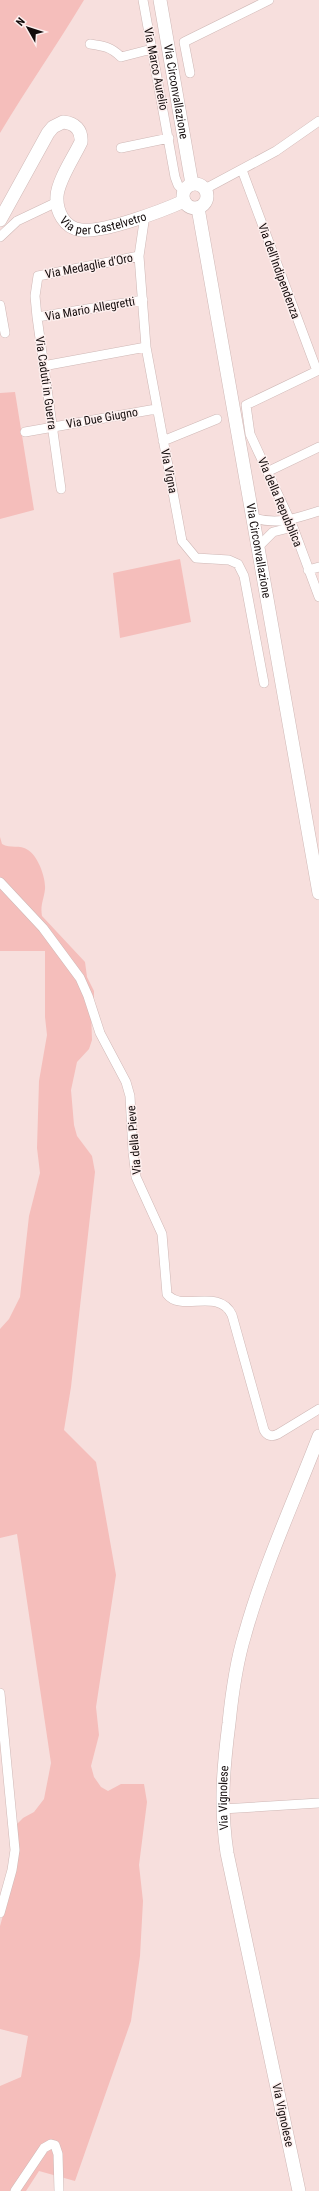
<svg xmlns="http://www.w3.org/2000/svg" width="319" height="2191" viewBox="0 0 319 2191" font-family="'Roboto Condensed',sans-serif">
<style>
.green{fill:#f5bebb}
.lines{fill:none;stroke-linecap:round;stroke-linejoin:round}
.street-casing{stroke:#cfb8b6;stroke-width:10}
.secondary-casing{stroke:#cfb8b6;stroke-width:14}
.street{stroke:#fff;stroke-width:9}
.secondary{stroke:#fff;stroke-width:13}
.labels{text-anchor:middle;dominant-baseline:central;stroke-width:3;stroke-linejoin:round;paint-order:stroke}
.street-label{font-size:12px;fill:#130c0c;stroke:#fdefee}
</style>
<rect width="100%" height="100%" fill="#f7dfdd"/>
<path class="green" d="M 0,0 L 84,0 C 57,45 27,88 0,133 Z
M 15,392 L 34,510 L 0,519 L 0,393 Z
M 180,559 L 191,622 L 120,638 L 113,573 Z
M 0,837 L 2,844 C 10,849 20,844 28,850 C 38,856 46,878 45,889 C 44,899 40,905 42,916 L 85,962 L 87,977 L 94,991 L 94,998 L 91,1009 L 92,1040 L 89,1049 L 77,1062 L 71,1090 L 74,1125 L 77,1136 L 92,1156 L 95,1172 L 71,1387 L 64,1430 L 96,1462 L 116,1575 L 96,1707 L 99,1735 L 91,1766 L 94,1777 L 101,1787 L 108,1791 L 121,1784 L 144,1784 L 147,1802 L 139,1865 L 143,1901 L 140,1956 L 131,2021 L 75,2181 L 39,2171 L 26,2191 L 0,2191 L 0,2086 L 21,2077 L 28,2036 L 0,2029 L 0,1926 L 18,1862 L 17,1824 L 23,1818 L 34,1812 L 44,1799 L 51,1763 L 17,1534 L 0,1538 L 0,1329 L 9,1319 L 20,1297 L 29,1216 L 40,1173 L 37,1148 L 39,1081 L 47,1035 L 45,1017 L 45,951 L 0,951 Z"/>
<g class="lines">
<defs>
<path id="street" d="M 143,0 L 175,177 L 178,185 L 184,191
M 90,44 C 104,46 111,47 121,57 L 152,49
M 190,73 L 184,42 L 269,0
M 121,148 L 169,138
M 242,170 L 317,371
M 205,189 L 276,151 L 319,121
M 145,215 L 139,256 L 146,347 L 182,541 L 196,558 L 229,560 L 238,564 L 244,576 L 264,683
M 0,237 L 17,221 L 57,202
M 0,305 L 5,333
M 37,317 L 143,300
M 43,366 L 146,347
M 319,370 L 246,405 L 250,434 L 293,527 L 319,597
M 25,432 L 156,409
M 163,441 L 217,419
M 269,471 L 319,447
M 61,489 L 37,317 L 35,296 L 38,276 L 139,256
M 252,518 C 279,525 293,519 319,511
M 257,548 L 273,532 L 293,527
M 308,570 L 319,567
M 0,882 L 43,928 L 80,978 L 88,996 L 100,1033 L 126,1082 L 130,1096 L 133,1152 L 136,1177 L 162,1234 L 167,1294 C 181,1313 219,1287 232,1315 L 264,1430 C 267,1436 272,1437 278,1434 L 319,1409
M 0,1693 L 15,1850 L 12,1870 L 0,1913
M 222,1809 L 319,1803
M 15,2191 L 44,2148 L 51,2144 L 55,2145 L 58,2154 L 59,2191"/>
<g id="secondary">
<path id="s1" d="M 160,0 L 192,184"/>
<circle cx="195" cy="196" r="12"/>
<path id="s2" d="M 198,208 L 319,893"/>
<path id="s3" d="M 0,220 L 48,133 L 53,127 L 63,122 C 75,123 82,130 81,142 C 74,157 58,180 57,196 C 56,211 64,228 81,230 C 103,233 162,211 184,201"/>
<path id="s4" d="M 299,2191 L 227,1853 C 220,1806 223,1770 229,1723 C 232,1693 236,1663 245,1634 C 264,1566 294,1501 319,1436"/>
</g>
</defs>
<use href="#street" class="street-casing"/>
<use href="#secondary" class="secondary-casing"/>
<use href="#street" class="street"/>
<use href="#secondary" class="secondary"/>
</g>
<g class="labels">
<g class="street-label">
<text transform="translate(156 69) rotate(79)">Via Marco Aurelio</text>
<text stroke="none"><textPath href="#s1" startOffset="93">Via Circonvallazione</textPath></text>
<text stroke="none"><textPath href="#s3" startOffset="276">Via per Castelvetro</textPath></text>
<text transform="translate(89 266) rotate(-11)">Via Medaglie d'Oro</text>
<text transform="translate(279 271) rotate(70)">Via dell'Indipendenza</text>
<text transform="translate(90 309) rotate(-10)">Via Mario Allegretti</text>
<text transform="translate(46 383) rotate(82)">Via Caduti in Guerra</text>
<text transform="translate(102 418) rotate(-10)">Via Due Giugno</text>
<text transform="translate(169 471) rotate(79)">Via Vigna</text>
<text transform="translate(280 502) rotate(67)">Via della Repubblica</text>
<text stroke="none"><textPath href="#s2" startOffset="348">Via Circonvallazione</textPath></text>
<text transform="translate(134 1140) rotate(-95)">Via della Pieve</text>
<text stroke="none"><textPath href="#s4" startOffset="401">Via Vignolese</textPath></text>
<text transform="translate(283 2115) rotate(78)">Via Vignolese</text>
</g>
</g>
<g transform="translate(28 28) rotate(309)" stroke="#fdefee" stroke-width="3" paint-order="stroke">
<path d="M0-3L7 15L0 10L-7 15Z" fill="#130c0c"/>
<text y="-6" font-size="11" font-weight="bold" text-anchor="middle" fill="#130c0c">N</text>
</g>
</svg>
